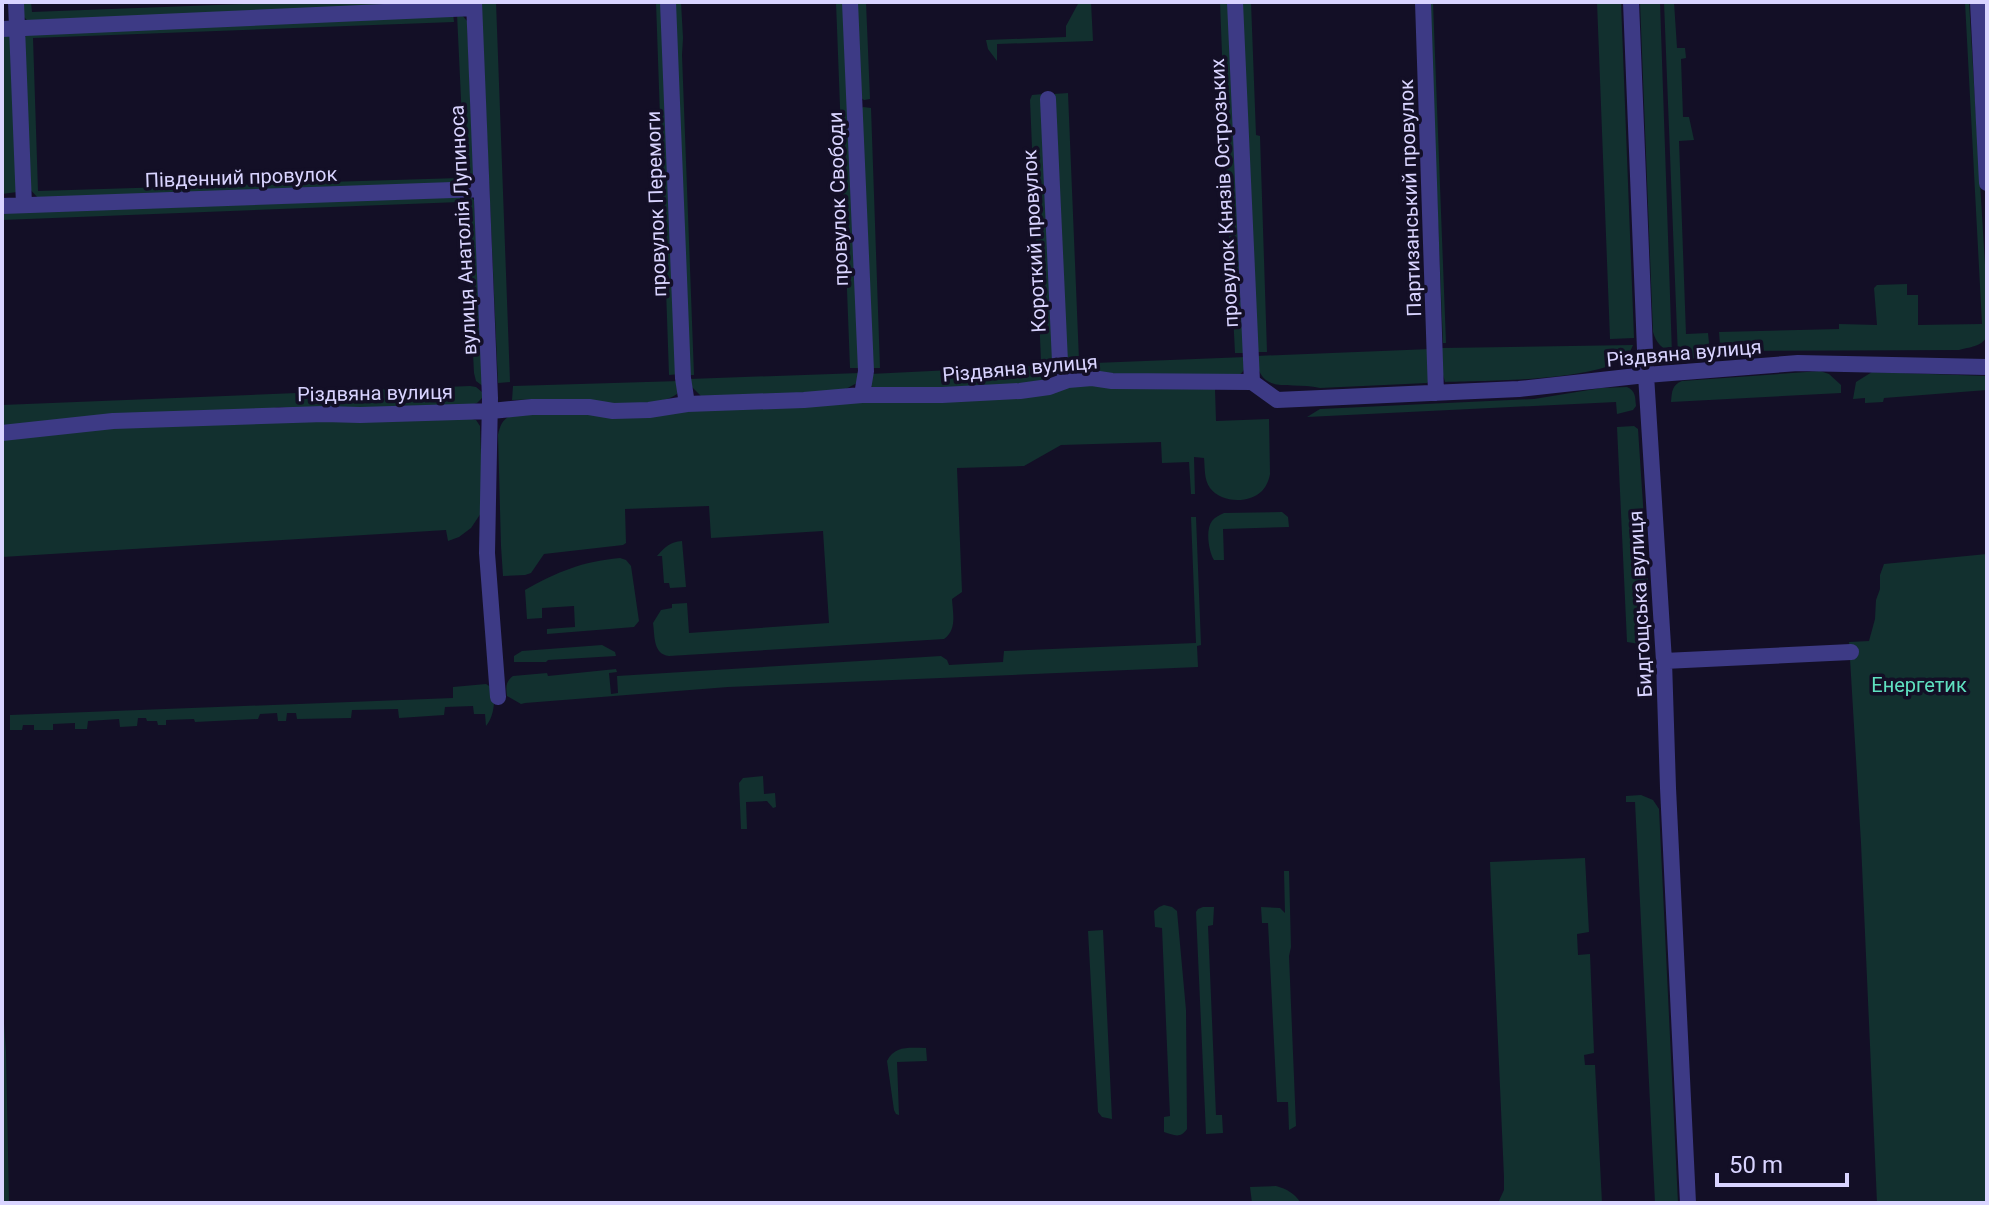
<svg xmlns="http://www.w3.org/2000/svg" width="1989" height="1205" viewBox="0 0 1989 1205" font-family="Roboto,sans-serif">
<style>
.green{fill:#12302f}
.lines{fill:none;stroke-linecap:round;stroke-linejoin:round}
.street{stroke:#3d3a85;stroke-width:16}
.labels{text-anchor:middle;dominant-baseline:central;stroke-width:7;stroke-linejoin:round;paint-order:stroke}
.street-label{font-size:20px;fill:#d9d4ff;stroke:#130f26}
.park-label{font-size:20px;fill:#5fe0c0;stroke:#130f26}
</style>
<rect width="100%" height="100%" fill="#130f26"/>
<path class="green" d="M 20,2 L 31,2 L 32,12 L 294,2 L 452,2 L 28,21 L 23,16 Z
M 481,2 L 496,2 L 510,382 L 498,383 Z
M 656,2 L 664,2 L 680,374 L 669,375 Z
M 673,2 L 681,2 L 683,38 L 682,55 L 694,375 L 688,375 Z
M 836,2 L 846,2 L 859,368 L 850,368 Z
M 856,2 L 866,2 L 870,99 L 864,100 L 860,97 Z
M 1079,2 L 1091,2 L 1093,41 L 997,44 L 997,61 L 988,49 L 986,40 L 1066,37 L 1066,26 Z
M 1220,2 L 1230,2 L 1245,353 L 1235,353 L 1229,236 Z
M 1242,2 L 1251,2 L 1256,135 L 1260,136 L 1267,352 L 1256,352 Z
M 1429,2 L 1433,2 L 1446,343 L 1443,343 Z
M 1597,2 L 1621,2 L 1634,338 L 1610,339 Z
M 1640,2 L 1660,2 L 1672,354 C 1662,348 1656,343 1653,332 Z
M 1664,2 L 1674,2 L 1677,48 L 1685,48 L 1686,58 L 1681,59 L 1683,117 L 1689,117 L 1694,140 L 1679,141 L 1686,334 L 1708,333 L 1709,343 L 1706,354 L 1697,359 L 1678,357 Z
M 1965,2 L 1969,2 L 1987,297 L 1987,336 C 1982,347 1969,347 1959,350 L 1729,351 L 1720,345 L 1719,332 L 1839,329 L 1839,324 L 1877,325 L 1874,288 L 1877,285 L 1907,284 L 1907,295 L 1918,295 L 1918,325 L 1982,324 Z
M 453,13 L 454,22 L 33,38 L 38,191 L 460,178 L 460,185 L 38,198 L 28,187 L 23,39 L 27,35 Z
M 457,14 L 462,15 L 467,21 L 474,180 L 470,184 L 465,184 Z
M 2,33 L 11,34 L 17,192 L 2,194 Z
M 1068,93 L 1079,360 L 1069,360 L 1065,356 L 1054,94 Z
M 1043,94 L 1053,360 L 1041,361 L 1030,100 L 1032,95 Z
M 863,107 L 871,108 L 880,368 L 871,368 L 859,111 Z
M 460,195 L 460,202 L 2,220 L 2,211 Z
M 465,195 L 471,197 L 474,200 L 484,387 L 476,381 L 474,373 Z
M 1633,345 C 1631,350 1630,352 1627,356 C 1601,381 1483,381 1445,382 L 1442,371 L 1442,348 Z
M 1431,349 L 1430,380 L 1427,383 L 1320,388 C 1292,380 1259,398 1256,356 Z
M 1246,357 C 1245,368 1245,373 1235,377 C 1204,376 1089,379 1069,364 Z
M 1053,365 L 1054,370 L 1045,381 L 965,390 L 875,389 L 870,385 L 870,374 Z
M 1820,371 L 1829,374 L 1841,385 L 1841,393 L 1671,402 C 1672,391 1672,385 1682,381 Z
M 1872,372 L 1987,376 L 1987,390 L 1884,398 L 1883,402 L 1865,403 L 1865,398 L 1853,399 L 1856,382 Z
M 860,373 L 857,383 L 840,392 L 701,396 L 691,386 L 689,379 Z
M 680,381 L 677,394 C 651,412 580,403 547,401 L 541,399 L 512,400 L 513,386 Z
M 1080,384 L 1215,389 L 1216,421 L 1269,419 L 1270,474 C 1269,480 1266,487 1262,491 C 1249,504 1221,503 1210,488 C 1204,480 1205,468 1204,458 L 1194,457 L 1195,494 L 1191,494 L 1189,462 L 1162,463 L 1161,442 L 1061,445 L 1024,466 L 957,468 L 962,592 L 952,599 C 953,614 957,630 944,639 L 669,656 C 653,654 655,637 653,623 L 661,610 L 672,608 L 672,604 L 687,603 L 689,633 L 829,623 L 823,531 L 711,538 L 709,506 L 625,509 L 626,543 L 623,545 L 544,554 L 531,573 L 525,575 L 503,576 L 501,546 L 498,435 C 500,426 502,420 511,415 L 692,411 Z
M 470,386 L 476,387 L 482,392 L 482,398 L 477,403 L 467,406 L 306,410 L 279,407 L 265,410 L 2,429 L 2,405 Z
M 1627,387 C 1636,391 1635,397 1636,406 L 1633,410 L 1617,414 L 1616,402 L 1307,417 L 1320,409 L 1534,399 L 1601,388 Z
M 468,418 L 476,420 L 480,426 L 483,510 L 471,528 L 459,537 L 448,541 L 446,530 L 2,557 L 2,438 L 120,426 Z
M 1634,426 L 1638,429 L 1652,640 L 1646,645 L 1627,642 L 1617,427 Z
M 1282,512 L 1288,517 L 1289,527 L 1223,529 L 1224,560 L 1214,560 C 1209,552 1205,530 1212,521 C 1215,517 1220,515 1224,513 Z
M 1191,517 L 1196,517 L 1201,645 L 1197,646 L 1198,667 L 728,687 L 525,703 L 521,704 L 507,696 C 506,688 505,682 513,676 L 547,673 L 548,676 L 616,669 L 617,672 L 609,673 L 611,694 L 618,693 L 617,676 L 941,656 L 947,660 L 949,665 L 1003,662 L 1004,651 L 1196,643 Z
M 682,541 L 686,587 L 670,588 L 669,583 L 664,583 L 662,556 L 657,556 C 665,547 670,542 682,541 Z
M 1987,554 L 1987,1203 L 1877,1203 L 1861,843 L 1849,642 L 1869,641 L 1875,619 L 1876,600 L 1880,589 L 1880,575 L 1884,564 Z
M 620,558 L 626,560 L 631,566 L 639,621 L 634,627 L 547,634 L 547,629 L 575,627 L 574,606 L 542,608 L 542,618 L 527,619 L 525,590 C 559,571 581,562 620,558 Z
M 602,645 L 615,652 L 616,656 L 548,660 L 546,662 L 514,662 L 514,656 L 522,651 Z
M 486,684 L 494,689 C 495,701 494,717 486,726 L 485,714 L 474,714 L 473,706 L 445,707 L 444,715 L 399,718 L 398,709 L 352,710 L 351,718 L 297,719 L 296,713 L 287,713 L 286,721 L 278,721 L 277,713 L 260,714 L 258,719 L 195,722 L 194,719 L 166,720 L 166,725 L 158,725 L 157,721 L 147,721 L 146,718 L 138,718 L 137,726 L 120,727 L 119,719 L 88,721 L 87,729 L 75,729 L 75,723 L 53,724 L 53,730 L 34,730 L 34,725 L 23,725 L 22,730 L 10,730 L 10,715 L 453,698 L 453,687 Z
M 763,776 L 764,794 L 775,793 L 776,807 L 773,808 L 767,801 L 746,802 L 747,829 L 741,829 L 739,783 L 743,778 Z
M 1641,795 L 1653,800 L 1659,809 L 1678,1203 L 1655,1203 L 1635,802 L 1626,802 L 1626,796 Z
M 1585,858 L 1589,932 L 1577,934 L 1578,955 L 1590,954 L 1594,1053 L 1584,1055 L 1585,1065 L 1595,1065 L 1602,1203 L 1498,1203 L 1504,1190 L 1504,1177 L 1490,862 Z
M 1284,871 L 1289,871 L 1291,947 L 1289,956 L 1296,1126 L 1289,1130 L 1288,1102 L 1277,1102 L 1268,923 L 1262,923 L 1261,907 L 1280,908 L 1285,913 Z
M 1164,905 L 1172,907 L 1177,911 L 1186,1010 L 1187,1129 C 1180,1139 1174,1135 1164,1132 L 1164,1117 L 1170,1116 L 1162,928 L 1155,927 L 1154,911 L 1159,907 Z
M 1203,907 L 1214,907 L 1213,925 L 1208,926 L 1216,1115 L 1222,1115 L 1223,1133 L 1206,1134 L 1196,912 L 1198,909 Z
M 1103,930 L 1112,1119 L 1102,1117 L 1098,1112 L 1088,931 Z
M 2,994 L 6,1052 L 9,1203 L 2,1203 Z
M 926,1048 L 927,1061 L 897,1062 L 899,1115 L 896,1114 L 894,1110 L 887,1061 C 895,1045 910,1048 926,1048 Z
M 1276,1186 C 1287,1189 1294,1193 1301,1203 L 1252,1203 L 1250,1187 Z"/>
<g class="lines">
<path class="street" d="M 16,2 L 24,205
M 474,2 L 490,398 L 487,553 L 498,697
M 668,2 L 683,378 L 687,404
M 850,2 L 866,371 L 862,395
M 1235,2 L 1252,382
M 1423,2 L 1436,393
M 1631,2 L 1646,375 L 1664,661 L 1668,788 L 1688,1203
M 1978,2 L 1987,183
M 2,29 L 474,8
M 1048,99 L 1060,362 L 1068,380
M 2,206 L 481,189
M 2,433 L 113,421 L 324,414 L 360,415 L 491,411 L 532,407 L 589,407 L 613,411 L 649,410 L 687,404 L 804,400 L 862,395 L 942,395 L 1020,391 L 1049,387 L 1068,380 L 1092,378 L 1112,381 L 1252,382 L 1277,400 L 1519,389 L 1646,375 L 1798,363 L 1987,367
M 1664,661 L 1851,652"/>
</g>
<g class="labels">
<g class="street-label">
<text transform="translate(241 177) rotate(-2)">Південний провулок</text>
<text transform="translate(1224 193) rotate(-93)">провулок Князів Острозьких</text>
<text transform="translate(1410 198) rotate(-92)">Партизанський провулок</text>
<text transform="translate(838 199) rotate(-92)">провулок Свободи</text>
<text transform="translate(656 204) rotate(-92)">провулок Перемоги</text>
<text transform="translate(463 230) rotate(-93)">вулиця Анатолія Лупиноса</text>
<text transform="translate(1034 241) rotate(-93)">Короткий провулок</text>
<text transform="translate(1684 353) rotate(-5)">Різдвяна вулиця</text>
<text transform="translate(1020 368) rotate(-5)">Різдвяна вулиця</text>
<text transform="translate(375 393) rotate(-1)">Різдвяна вулиця</text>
<text transform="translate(1640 604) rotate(-93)">Бидгощська вулиця</text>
</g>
<g class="park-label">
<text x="1919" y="685">Енергетик</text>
</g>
</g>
<rect width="1989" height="1205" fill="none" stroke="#d9d4ff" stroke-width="8"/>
<path d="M1717 1173v12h130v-12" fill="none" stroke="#d9d4ff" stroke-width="4"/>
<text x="1729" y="1173" font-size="24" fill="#d9d4ff" stroke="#130f26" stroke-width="6" paint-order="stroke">50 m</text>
</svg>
